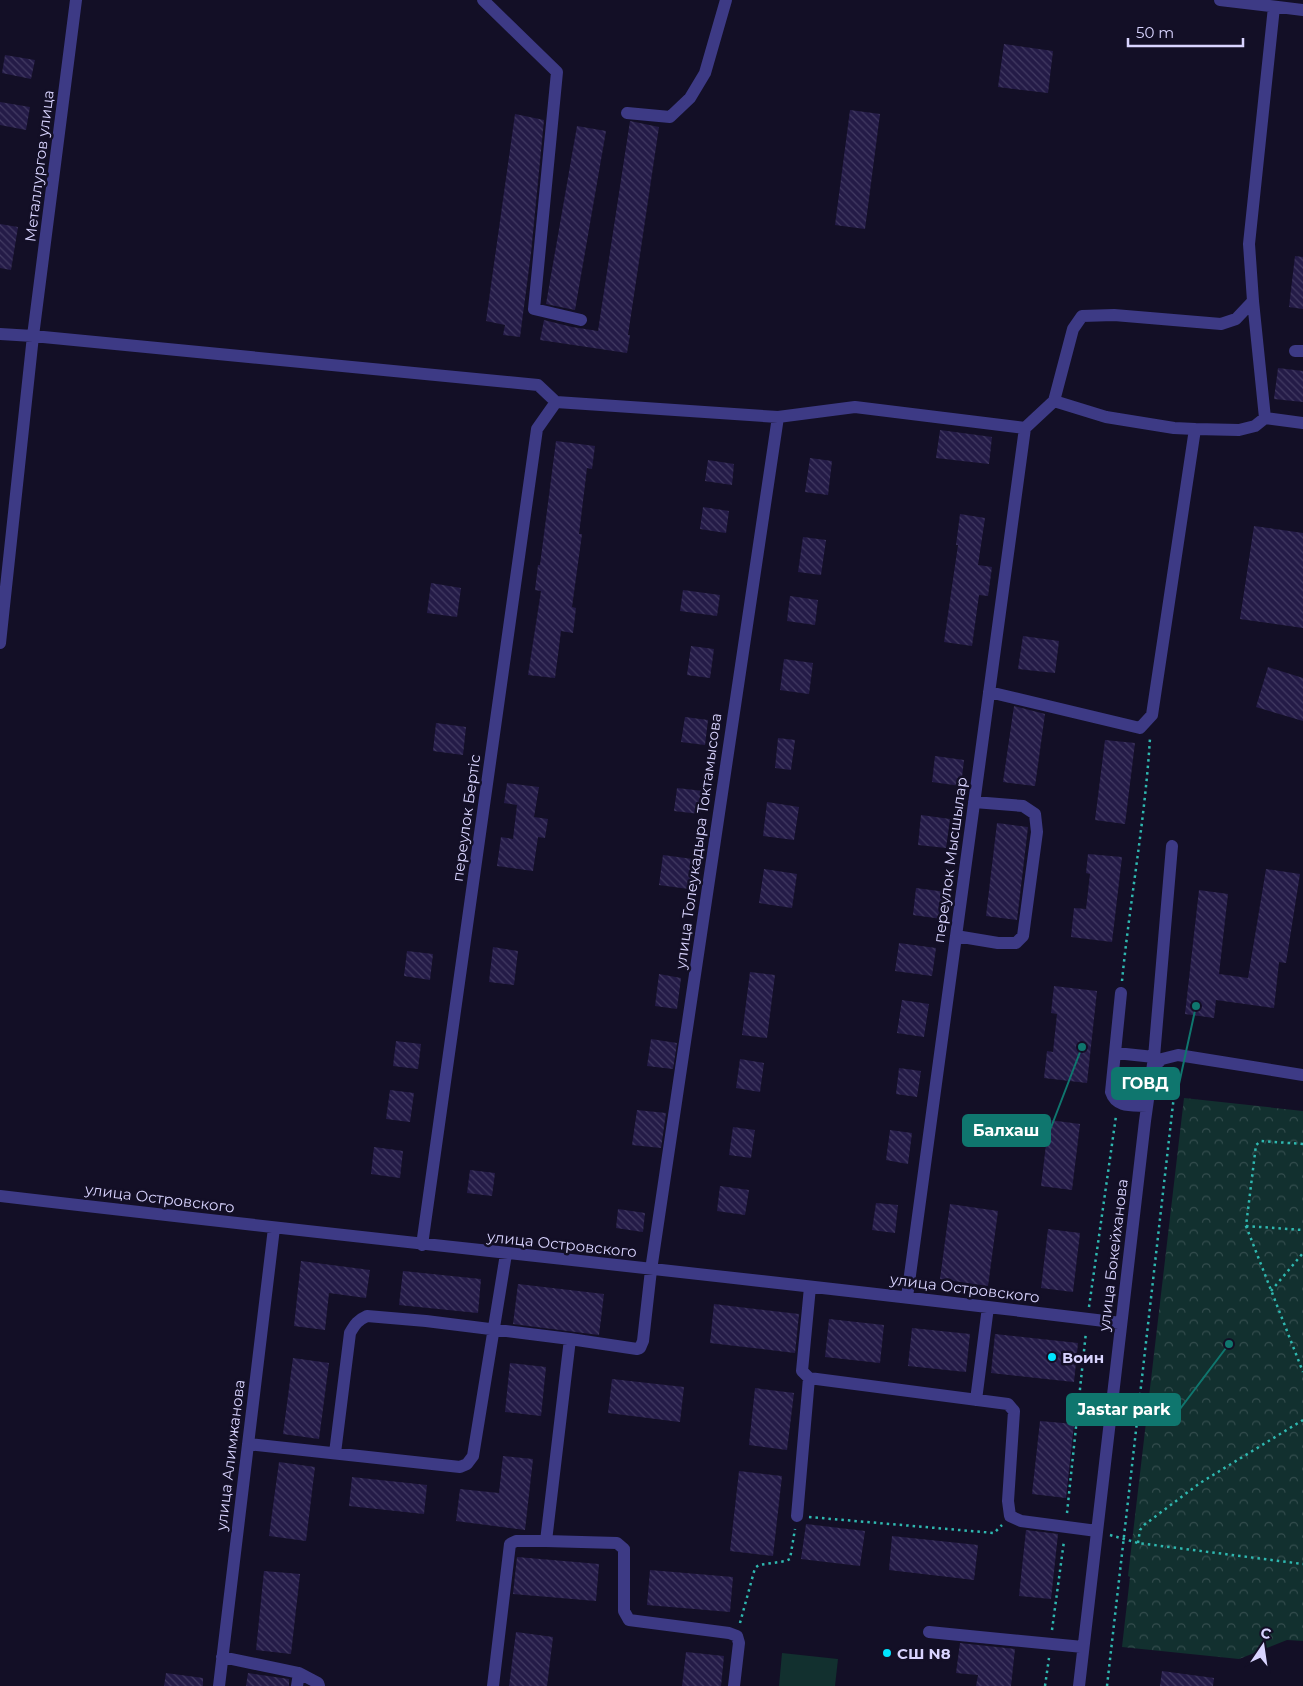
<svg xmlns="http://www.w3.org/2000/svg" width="1303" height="1686" viewBox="0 0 1303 1686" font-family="Montserrat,sans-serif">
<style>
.green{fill:#12302f}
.forest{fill:url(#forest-crowns)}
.building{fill:url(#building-back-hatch)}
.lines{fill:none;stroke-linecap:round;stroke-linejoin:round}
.path{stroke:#2fb8b0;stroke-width:2.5;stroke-dasharray:2.5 4;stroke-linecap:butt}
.minor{stroke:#3d3a85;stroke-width:12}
.poi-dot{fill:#00e5ff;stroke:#130f26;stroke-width:2}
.labels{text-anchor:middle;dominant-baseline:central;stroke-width:5;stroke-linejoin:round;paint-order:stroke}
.street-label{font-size:15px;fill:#d9d4ff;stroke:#130f26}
.poi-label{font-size:15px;font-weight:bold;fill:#d9d4ff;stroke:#130f26;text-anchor:start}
.leader{fill:none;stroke:#0f766e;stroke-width:2}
.callout-dot{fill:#0f766e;stroke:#130f26;stroke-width:2}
.callout{fill:#0f766e;stroke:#0f766e;stroke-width:2}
.callout-label{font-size:16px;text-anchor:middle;font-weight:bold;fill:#fff}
</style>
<defs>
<pattern id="forest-crowns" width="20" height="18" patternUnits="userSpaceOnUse" patternTransform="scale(1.25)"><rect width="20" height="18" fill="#12302f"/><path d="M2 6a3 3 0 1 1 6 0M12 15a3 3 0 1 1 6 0" fill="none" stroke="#344d4e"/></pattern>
<pattern id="building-back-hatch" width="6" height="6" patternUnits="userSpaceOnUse" patternTransform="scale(1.25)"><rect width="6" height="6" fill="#241b47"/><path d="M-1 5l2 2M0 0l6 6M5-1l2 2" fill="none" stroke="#433b63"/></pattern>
</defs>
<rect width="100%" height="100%" fill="#130f26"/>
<path class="green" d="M 782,1653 L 838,1659 L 835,1686 L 779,1686 Z"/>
<path class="forest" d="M 1184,1098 L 1303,1111 L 1303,1641 L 1287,1640 L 1239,1659 L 1122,1647 L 1130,1577 L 1128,1576 Z"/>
<path class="building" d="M 1004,44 L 1053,51 L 1048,93 L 998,87 Z
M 5,55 L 35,60 L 31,79 L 2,73 Z
M 0,102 L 30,107 L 26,130 L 0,125 Z
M 850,110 L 880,114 L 865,229 L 835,225 Z
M 515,114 L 544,120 L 531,253 L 520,337 L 503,335 L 505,325 L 486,321 Z
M 630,121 L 659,127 L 628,335 L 630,335 L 627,353 L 540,340 L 544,320 L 572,327 L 598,331 Z
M 577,126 L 606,131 L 575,310 L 546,304 Z
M 0,224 L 18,227 L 11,270 L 0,268 Z
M 1295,256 L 1303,257 L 1303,309 L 1289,307 Z
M 1278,368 L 1303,371 L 1303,402 L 1274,399 Z
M 940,430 L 992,437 L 989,464 L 936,458 Z
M 556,441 L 595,446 L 592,469 L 587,468 L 579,534 L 582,534 L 572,607 L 576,608 L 573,633 L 561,631 L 555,678 L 528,675 L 541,591 L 535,590 L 538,565 L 540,565 Z
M 810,458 L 832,461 L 828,495 L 805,492 Z
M 708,460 L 734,464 L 732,485 L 705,481 Z
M 703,507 L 729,511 L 726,533 L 700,529 Z
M 960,514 L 985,518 L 978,565 L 992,567 L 988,596 L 979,595 L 972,646 L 944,642 L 958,545 L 956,545 Z
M 1254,526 L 1303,533 L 1303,628 L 1240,619 Z
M 803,537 L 826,540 L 821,575 L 798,572 Z
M 431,583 L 461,588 L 457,617 L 427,613 Z
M 683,590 L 720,595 L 717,616 L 680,611 Z
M 790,596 L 818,600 L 815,625 L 787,621 Z
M 1023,636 L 1059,641 L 1055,673 L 1018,669 Z
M 691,646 L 714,649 L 710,678 L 687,675 Z
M 784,659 L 813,663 L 809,694 L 780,690 Z
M 1268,667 L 1303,678 L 1303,721 L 1256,707 Z
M 1014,706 L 1045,714 L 1035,786 L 1003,782 Z
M 685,717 L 708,720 L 705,745 L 681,742 Z
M 436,723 L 466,727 L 463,755 L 433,751 Z
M 778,738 L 795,740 L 791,770 L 775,768 Z
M 1105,740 L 1135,743 L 1125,824 L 1095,820 Z
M 935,756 L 964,760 L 961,786 L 932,782 Z
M 507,783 L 539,787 L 534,817 L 548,819 L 545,838 L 538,837 L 533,871 L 497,866 L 501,837 L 513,839 L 517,805 L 504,803 Z
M 677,788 L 703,791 L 700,814 L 674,811 Z
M 767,802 L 799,807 L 794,840 L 763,836 Z
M 921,815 L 950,819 L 946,848 L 918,845 Z
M 997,823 L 1028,827 L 1017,920 L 986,916 Z
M 1088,854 L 1122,857 L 1112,942 L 1071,937 L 1074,908 L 1086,909 L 1090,874 L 1086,873 Z
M 663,855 L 700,860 L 696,890 L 659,885 Z
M 764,869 L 797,874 L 792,908 L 759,903 Z
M 1266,869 L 1300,874 L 1286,963 L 1279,962 L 1274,1008 L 1216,1000 L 1214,1018 L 1185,1014 L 1199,890 L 1228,894 L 1219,974 L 1248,978 Z
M 916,888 L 946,892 L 942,919 L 913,915 Z
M 899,943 L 936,948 L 932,976 L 895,971 Z
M 493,947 L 518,951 L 514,985 L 489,982 Z
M 407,951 L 433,954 L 430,980 L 404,976 Z
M 750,972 L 775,975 L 767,1038 L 742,1035 Z
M 659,974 L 681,978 L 677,1009 L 655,1006 Z
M 1054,986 L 1097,991 L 1087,1083 L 1044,1078 L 1047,1051 L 1053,1052 L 1057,1014 L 1051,1013 Z
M 902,1000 L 929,1004 L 924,1037 L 897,1033 Z
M 651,1039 L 677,1043 L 673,1069 L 647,1066 Z
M 396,1041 L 421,1044 L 418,1069 L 393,1066 Z
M 740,1059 L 764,1063 L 760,1092 L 736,1088 Z
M 899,1068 L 921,1071 L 917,1097 L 896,1094 Z
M 390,1090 L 414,1093 L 410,1122 L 386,1119 Z
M 637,1110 L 666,1113 L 661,1148 L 632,1145 Z
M 1049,1120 L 1080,1124 L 1072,1190 L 1041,1186 Z
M 733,1127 L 755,1130 L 751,1158 L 729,1155 Z
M 890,1130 L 912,1133 L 908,1164 L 886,1160 Z
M 374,1147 L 403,1151 L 400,1178 L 371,1174 Z
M 470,1170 L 495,1173 L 492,1196 L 467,1193 Z
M 720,1186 L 749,1190 L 745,1215 L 717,1211 Z
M 876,1203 L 898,1205 L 895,1233 L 872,1230 Z
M 950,1204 L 998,1211 L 988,1286 L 940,1279 Z
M 618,1209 L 645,1213 L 643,1232 L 616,1228 Z
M 1048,1229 L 1080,1233 L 1073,1292 L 1041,1288 Z
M 301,1261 L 370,1270 L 366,1298 L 329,1293 L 325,1330 L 294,1326 Z
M 403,1271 L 481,1279 L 478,1313 L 399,1305 Z
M 518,1284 L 604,1294 L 599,1335 L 513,1324 Z
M 714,1304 L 799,1314 L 795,1353 L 710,1343 Z
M 829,1319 L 884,1325 L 880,1363 L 825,1357 Z
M 912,1328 L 970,1334 L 966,1372 L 908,1366 Z
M 995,1334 L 1078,1343 L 1074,1382 L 991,1373 Z
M 293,1358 L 329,1363 L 319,1439 L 283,1434 Z
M 510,1363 L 546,1367 L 541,1416 L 505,1412 Z
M 612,1379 L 684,1387 L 680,1422 L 608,1413 Z
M 755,1388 L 794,1393 L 787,1450 L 749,1445 Z
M 1040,1421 L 1074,1424 L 1066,1498 L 1032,1494 Z
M 503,1456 L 533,1459 L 525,1530 L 456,1521 L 460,1489 L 499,1493 Z
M 279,1462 L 315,1467 L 306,1541 L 269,1536 Z
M 739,1471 L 782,1476 L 773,1556 L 730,1551 Z
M 352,1477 L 427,1485 L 424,1514 L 349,1506 Z
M 806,1524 L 865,1531 L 860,1566 L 801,1559 Z
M 1026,1530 L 1058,1534 L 1051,1599 L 1019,1596 Z
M 892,1536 L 978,1545 L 974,1580 L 889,1570 Z
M 517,1557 L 599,1564 L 596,1601 L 513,1594 Z
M 650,1570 L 733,1577 L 730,1612 L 647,1605 Z
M 264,1571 L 300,1574 L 291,1654 L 256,1650 Z
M 516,1632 L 553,1637 L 547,1686 L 509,1686 Z
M 960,1643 L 1015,1649 L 1011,1686 L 976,1686 L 978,1675 L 956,1673 Z
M 686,1652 L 724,1656 L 721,1686 L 682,1686 Z
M 1162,1671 L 1214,1678 L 1213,1686 L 1160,1686 Z
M 166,1673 L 203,1678 L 203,1686 L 164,1686 Z
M 248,1673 L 289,1679 L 289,1686 L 246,1686 Z"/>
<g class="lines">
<path class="path" d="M 1122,981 C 1130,900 1145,820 1150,738
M 1303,1144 L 1261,1141 L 1256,1145 L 1246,1226 L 1303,1372
M 1246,1226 L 1303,1230
M 1271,1291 L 1303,1253
M 1089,1307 L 1116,1116 L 1117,1116
M 1067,1513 L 1086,1332
M 809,1517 L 994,1533 L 1002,1525
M 1110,1535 L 1138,1543 L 1303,1564
M 1138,1543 L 1140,1530 L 1144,1525 L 1200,1483 L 1303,1420
M 740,1623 L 755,1568 L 759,1565 L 786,1561 L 790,1559 L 795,1529
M 1052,1630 L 1064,1541
M 1045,1686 L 1049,1658
M 1107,1686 L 1177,1069"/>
<path class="minor" d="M 483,0 L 557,72 L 534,309 L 581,320
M 1220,0 L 1303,10
M 627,113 L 670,117 L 690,98 L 705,73 L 726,0
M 0,334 L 33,336 L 76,0
M 1295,351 L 1303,351
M 1054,401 L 1106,417 L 1174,428 L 1195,429
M 1265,418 L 1303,423
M 0,643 L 33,336 L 538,385 L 556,402 L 778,417 L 855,407 L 1025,428 L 1054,401 L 1073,329 L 1082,316 L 1114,315 L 1221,324 L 1236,319 L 1253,301 L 1249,244 L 1274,7
M 989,692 L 1140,728 L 1152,715 L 1195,429 L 1239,430 L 1255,426 L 1265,418 L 1253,301
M 956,936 L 998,943 L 1016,943 L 1023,936 L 1037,832 L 1035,814 L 1023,806 L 974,802
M 1121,993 L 1111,1092 C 1116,1108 1133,1105 1147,1106
M 1116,1053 L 1154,1057
M 1153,1067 L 1162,1059 L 1178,1055 L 1303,1075
M 0,1196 C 374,1240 748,1277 1121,1323
M 422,1245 L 537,429 L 556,402
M 810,1287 L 802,1371 L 809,1378 L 1008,1404 L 1014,1411 L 1008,1501 L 1010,1516 L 1021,1521 L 1097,1531
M 907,1297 L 1025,428
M 976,1400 L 988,1307
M 248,1444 L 460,1467 L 467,1464 L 473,1456 L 506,1254
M 335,1453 L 350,1333 C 355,1324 358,1320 367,1316 L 426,1321 L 570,1339
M 797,1516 L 809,1378
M 929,1632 L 1083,1647
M 222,1657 L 299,1673 L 297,1686
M 299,1673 L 318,1683 L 319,1686
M 219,1686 L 274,1228
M 493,1686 L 510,1544 L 516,1541 L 546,1541
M 734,1686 L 739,1643 L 737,1636 L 729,1633 L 629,1620 L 624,1611 L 624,1549 L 617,1543 L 546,1541 L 570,1339 L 637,1349 L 640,1348 L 643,1341 L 651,1270 L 778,417
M 1079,1686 L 1145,1121 L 1154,1057 L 1172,846"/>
</g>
<g class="poi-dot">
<circle cx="1052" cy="1357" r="5"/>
<circle cx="887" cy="1653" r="5"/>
</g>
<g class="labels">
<g class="street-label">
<text transform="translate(39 166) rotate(-83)">Металлургов улица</text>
<text transform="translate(466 818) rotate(-82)">переулок Бертіс</text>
<text transform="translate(698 841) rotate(-82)">улица Толеукадыра Токтамысова</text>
<text transform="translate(950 860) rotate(-82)">переулок Мысшылар</text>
<text transform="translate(160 1198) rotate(7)">улица Островского</text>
<text transform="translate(562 1244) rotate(6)">улица Островского</text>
<text transform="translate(1113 1255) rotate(-83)">улица Бокейханова</text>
<text transform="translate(965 1288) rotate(7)">улица Островского</text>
<text transform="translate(230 1455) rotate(-83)">улица Алимжанова</text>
</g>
<g class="poi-label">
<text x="1062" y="1357">Воин</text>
<text x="897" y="1653">СШ N8</text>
</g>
</g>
<path class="leader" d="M1196 1006L1179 1084M1082 1047L1050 1130M1229 1344L1180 1409"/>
<g class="callout-dot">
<circle cx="1196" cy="1006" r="5"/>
<circle cx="1082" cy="1047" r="5"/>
<circle cx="1229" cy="1344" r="5"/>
</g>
<g class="callout">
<rect x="1112" y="1068" width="67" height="31" rx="5"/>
<rect x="963" y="1115" width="87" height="31" rx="5"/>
<rect x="1067" y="1394" width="113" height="31" rx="5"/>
</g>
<g class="callout-label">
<text x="1145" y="1089">ГОВД</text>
<text x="1006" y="1136">Балхаш</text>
<text x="1124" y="1415">Jastar park</text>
</g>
<g transform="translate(1263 1646) rotate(13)" stroke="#130f26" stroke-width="4" paint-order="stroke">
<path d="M0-4L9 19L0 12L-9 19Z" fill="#d9d4ff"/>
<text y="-8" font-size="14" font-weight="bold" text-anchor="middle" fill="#d9d4ff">С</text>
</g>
<path d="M1128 38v8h115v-8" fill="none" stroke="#d9d4ff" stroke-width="2.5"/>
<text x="1136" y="38" font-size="15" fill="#d9d4ff" stroke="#130f26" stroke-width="4" paint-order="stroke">50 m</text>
</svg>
